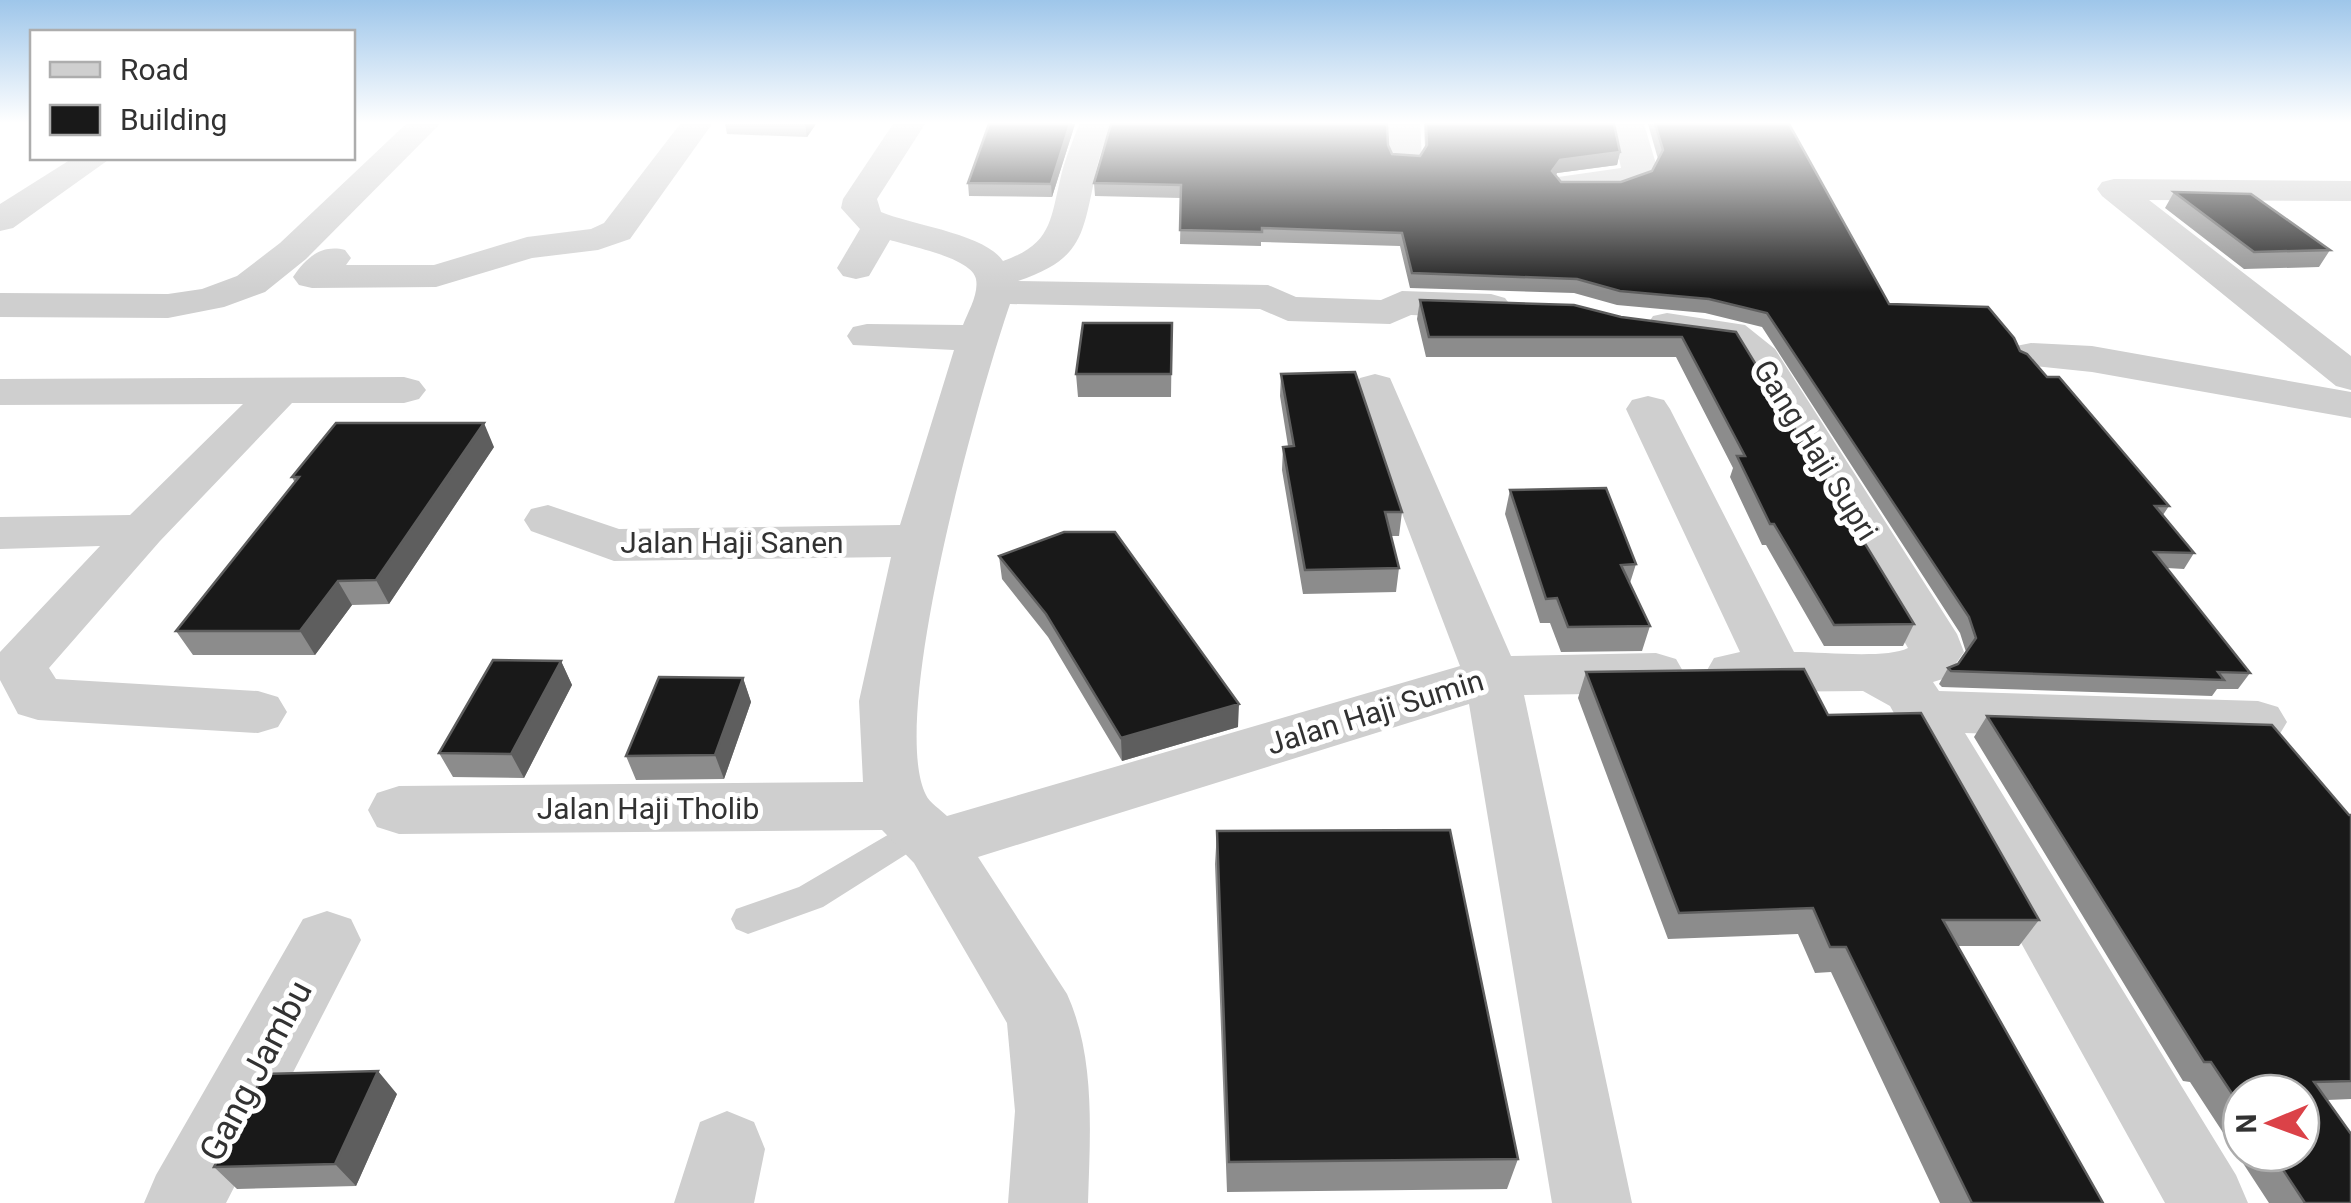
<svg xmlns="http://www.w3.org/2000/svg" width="2351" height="1203" viewBox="0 0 2351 1203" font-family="Roboto,sans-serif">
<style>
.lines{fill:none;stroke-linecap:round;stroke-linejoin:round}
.lane{fill:#cfcfcf;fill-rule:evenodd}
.street{fill:#cfcfcf;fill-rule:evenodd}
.wall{fill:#8c8c8c;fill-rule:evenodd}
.shaded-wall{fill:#5e5e5e}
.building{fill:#191919;stroke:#5e5e5e;stroke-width:2.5}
.labels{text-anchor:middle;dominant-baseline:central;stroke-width:10;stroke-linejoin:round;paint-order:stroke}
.street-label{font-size:30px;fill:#323232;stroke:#fff}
.near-street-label{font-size:35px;fill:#323232;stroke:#fff}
</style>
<rect width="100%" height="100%" fill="#fff"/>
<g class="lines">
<path class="lane" d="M 920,816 L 932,820 L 936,829 L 932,838 L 823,907 L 748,934 L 736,929 L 731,919 L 736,909 L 799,887 Z"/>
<path class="street" d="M 406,124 L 440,124 L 306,259 L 265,292 L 224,307 L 168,318 L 0,317 L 0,293 L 168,294 L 202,289 L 237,276 L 280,243 Z
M 680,124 L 712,124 L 630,239 L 598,250 L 532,258 L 436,287 L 312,288 L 299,285 L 293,277 C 306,258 321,244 345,250 L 351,258 L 346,265 L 434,265 L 527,237 L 591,229 L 604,223 Z
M 893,124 L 925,124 L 877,199 L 881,212 C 912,225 985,234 1003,261 C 1052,244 1050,221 1061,176 C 1065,159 1073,141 1079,124 L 1111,124 C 1105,141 1098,159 1095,177 C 1082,237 1082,259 1018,281 L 1268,285 L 1296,297 L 1381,300 L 1402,291 L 1491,294 L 1505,298 L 1511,306 L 1505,314 L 1491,318 L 1411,315 L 1390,324 L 1288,321 L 1260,309 L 1010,304 C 980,391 887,718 926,795 C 929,802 941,810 947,816 L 1460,666 L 1354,387 L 1360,378 L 1375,374 L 1390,378 L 1511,656 L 1656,653 L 1676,659 L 1684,673 L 1676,687 L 1656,693 L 1524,695 L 1632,1203 L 1552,1203 L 1469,704 L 978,857 L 1067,994 C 1096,1058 1090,1135 1088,1203 L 1008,1203 L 1015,1111 L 1007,1023 L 914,863 L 882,830 L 399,834 L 377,827 L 368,810 L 377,793 L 399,786 L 863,782 L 859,701 L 891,557 L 614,561 L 531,531 L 524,520 L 531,509 L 548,505 L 619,529 L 900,525 L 954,350 L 853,345 L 847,336 L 853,327 L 867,324 L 963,325 C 968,312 979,294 976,279 C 972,258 909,246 890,240 L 869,276 L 856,279 L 843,276 L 837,268 L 860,229 L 841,208 L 843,199 Z
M 1388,124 L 1420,124 L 1422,158 L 1418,165 L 1394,165 L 1390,158 Z
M 1612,124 L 1644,124 L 1656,164 L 1647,181 L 1618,191 L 1558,191 L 1553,184 L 1558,177 L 1621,168 Z
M 73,158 L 111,158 L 13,228 L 0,231 L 0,204 Z
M 2114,179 L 2351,181 L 2351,201 L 2149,200 L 2351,356 L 2351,390 L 2336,386 L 2102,196 L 2097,189 L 2102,182 Z
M 1667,313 L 1745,325 L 1775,349 L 1957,634 L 1964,652 L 1946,678 L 1933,682 L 1939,691 L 2258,701 L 2278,707 L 2287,722 L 2278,737 L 2258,743 L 1965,733 L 2236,1175 L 2248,1203 L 2165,1203 L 1890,706 L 1863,691 L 1734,692 L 1714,686 L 1706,672 L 1714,658 L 1740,652 L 1626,409 L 1632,400 L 1648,396 L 1664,400 L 1670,409 L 1794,652 C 1824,652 1886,659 1908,648 L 1742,363 L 1716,343 L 1653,334 L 1647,325 L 1653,316 Z
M 2031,343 L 2092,346 L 2351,392 L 2351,418 L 2092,372 L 2016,364 L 2010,355 L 2016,346 Z
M 404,377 L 419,381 L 426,390 L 419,399 L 404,403 L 292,403 L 160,541 L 49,668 L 56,679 L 258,691 L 278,697 L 287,712 L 278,727 L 258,733 L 38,720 L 18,714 L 0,680 L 0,652 L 100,546 L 0,549 L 0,517 L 130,515 L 243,404 L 0,405 L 0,379 Z
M 327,911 L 351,919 L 361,940 L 226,1203 L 144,1203 L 156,1175 L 303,919 Z
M 727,1111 L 754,1122 L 765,1149 L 754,1203 L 674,1203 L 700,1122 Z"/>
</g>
<path class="wall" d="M 725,124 L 816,124 L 807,137 L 727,134 Z
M 1075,124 L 1052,197 L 969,196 L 968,183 Z
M 1424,124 L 1614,124 L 1620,152 L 1617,165 L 1557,173 L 1556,176 L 1561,182 L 1621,182 L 1652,171 L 1658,159 L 1648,124 L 1789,124 L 1889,304 L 2020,351 L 2047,377 L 2169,506 L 2163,515 L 2194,553 L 2184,569 L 2167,568 L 2250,673 L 2238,689 L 2217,689 L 2212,696 L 1942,687 L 1939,684 L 1948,668 L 1958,664 L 1966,652 L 1960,633 L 1762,327 L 1705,313 L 1617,305 L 1574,293 L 1410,288 L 1400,246 L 1261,242 L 1261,246 L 1180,244 L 1181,198 L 1095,196 L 1094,183 L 1388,145 L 1392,154 L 1420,156 L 1425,148 Z
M 2174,192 L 2330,250 L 2319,267 L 2244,269 L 2165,208 Z
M 1420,300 L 1621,317 L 1736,332 L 1914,624 L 1903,646 L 1824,646 L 1766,545 L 1762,545 L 1730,477 L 1733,468 L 1676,357 L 1426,357 L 1417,319 Z
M 1172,323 L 1171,397 L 1078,397 L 1076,374 Z
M 1281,374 L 1402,512 L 1399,536 L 1391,536 L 1399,568 L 1396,592 L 1303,594 L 1282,470 L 1283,447 L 1288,446 L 1280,396 Z
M 494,447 L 389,604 L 352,605 L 315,655 L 193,655 L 176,631 L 295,483 L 292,477 Z
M 1510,490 L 1636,564 L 1630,583 L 1650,626 L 1642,651 L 1561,652 L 1550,623 L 1540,623 L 1505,514 Z
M 999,556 L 1238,727 L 1122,761 L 1048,637 L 1002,579 Z
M 561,661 L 572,685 L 524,778 L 453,777 L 439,753 Z
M 1586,672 L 1828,715 L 2039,920 L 2019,946 L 1958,946 L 2103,1203 L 1940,1203 L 1831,972 L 1815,973 L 1798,934 L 1668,939 L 1578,698 Z
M 743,678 L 751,702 L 724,779 L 636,780 L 626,756 Z
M 1987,716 L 2351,815 L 2351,1099 L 2327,1100 L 2351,1203 L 2269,1203 L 2190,1082 L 2183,1081 L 1974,737 ZM 2241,1093 L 2301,1153 L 2241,1153 Z
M 1217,831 L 1518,1159 L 1507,1189 L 1227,1192 L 1215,864 Z
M 397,1094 L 356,1186 L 237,1189 L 214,1167 Z"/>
<path class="shaded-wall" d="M 805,124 L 816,124 L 807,137 Z
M 1070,124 L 1075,124 L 1052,197 L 1051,184 Z
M 1620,152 L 1617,165 L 1557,173 L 1549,184 L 1552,171 L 1560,160 Z
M 484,423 L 494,447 L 389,604 L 376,580 Z
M 338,581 L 352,605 L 315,655 L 300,631 Z
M 561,661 L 572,685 L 524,778 L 511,754 Z
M 743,678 L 751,702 L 724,779 L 715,755 Z
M 1239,704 L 1238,727 L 1122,761 L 1121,738 Z
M 378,1071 L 397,1094 L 356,1186 L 335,1164 Z"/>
<path class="building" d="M 989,124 L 1070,124 L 1051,184 L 968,183 Z
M 1111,124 L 1387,124 L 1388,145 L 1392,154 L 1420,156 L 1427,145 L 1426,124 L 1614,124 L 1620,152 L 1560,160 L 1552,171 L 1561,182 L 1621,182 L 1652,171 L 1663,150 L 1655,124 L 1789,124 L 1889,304 L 1988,307 L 2014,338 L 2020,351 L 2027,354 L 2047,377 L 2059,377 L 2169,506 L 2155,506 L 2194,553 L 2154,552 L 2250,673 L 2218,672 L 2224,680 L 1951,671 L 1948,668 L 1958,664 L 1976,638 L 1969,617 L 1767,313 L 1709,299 L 1620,291 L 1577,279 L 1412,273 L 1402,233 L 1262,228 L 1262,232 L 1180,230 L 1181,185 L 1094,183 Z
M 2174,192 L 2251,194 L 2330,250 L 2254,252 Z
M 1420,300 L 1574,305 L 1621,317 L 1736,332 L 1914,624 L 1834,625 L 1774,524 L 1770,524 L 1737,456 L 1745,456 L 1682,337 L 1429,337 Z
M 1083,323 L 1172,323 L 1171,374 L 1076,374 Z
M 1355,372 L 1402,512 L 1385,512 L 1399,568 L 1305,570 L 1283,447 L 1294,446 L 1281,374 Z
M 336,423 L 484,423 L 376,580 L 338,581 L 300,631 L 176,631 L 299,477 L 292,477 Z
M 1606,488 L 1636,564 L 1621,565 L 1650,626 L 1568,627 L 1557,598 L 1546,599 L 1510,490 Z
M 1064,532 L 1115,532 L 1239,704 L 1121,738 L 1046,614 L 999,556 Z
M 493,660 L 561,661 L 511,754 L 439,753 Z
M 1804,669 L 1828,715 L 1921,713 L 2039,920 L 1943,920 L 2103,1203 L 1972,1203 L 1846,947 L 1830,947 L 1813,908 L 1679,913 L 1586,672 Z
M 659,677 L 743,678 L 715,755 L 626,756 Z
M 1987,716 L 2272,725 L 2349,815 L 2351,815 L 2351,1081 L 2314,1082 L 2351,1134 L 2351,1203 L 2305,1203 L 2272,1153 L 2301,1153 L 2301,1093 L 2241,1093 L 2241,1107 L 2211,1062 L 2204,1062 Z
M 1450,830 L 1518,1159 L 1229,1162 L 1217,831 Z
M 378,1071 L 335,1164 L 214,1167 L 264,1074 Z"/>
<linearGradient id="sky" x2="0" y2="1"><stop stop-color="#9ec6ea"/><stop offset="0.42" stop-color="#fff"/><stop offset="1" stop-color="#fff" stop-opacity="0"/></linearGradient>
<rect width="2351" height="292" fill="url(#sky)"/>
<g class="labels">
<g class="street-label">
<text transform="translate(1816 450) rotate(58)">Gang Haji Supri</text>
<text x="732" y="542">Jalan Haji Sanen</text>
<text transform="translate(1375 712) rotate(-17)">Jalan Haji Sumin</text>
<text x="648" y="808">Jalan Haji Tholib</text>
</g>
<g class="near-street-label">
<text transform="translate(256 1071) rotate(-62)">Gang Jambu</text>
</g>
</g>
<rect x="30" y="30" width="325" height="130" fill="#ffffff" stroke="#adadad" stroke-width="2.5"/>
<rect x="50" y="62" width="50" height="15" fill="#cfcfcf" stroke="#adadad" stroke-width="2.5"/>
<text x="120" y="80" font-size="30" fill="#323232">Road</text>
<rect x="50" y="105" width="50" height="30" fill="#191919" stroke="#adadad" stroke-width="2.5"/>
<text x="120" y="130" font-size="30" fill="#323232">Building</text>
<g transform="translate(2271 1123) rotate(269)"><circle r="48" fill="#ffffff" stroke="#adadad" stroke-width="2.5"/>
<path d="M0-8L18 38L0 25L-18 38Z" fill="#db4248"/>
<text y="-15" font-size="28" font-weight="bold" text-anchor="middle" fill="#323232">N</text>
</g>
</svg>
